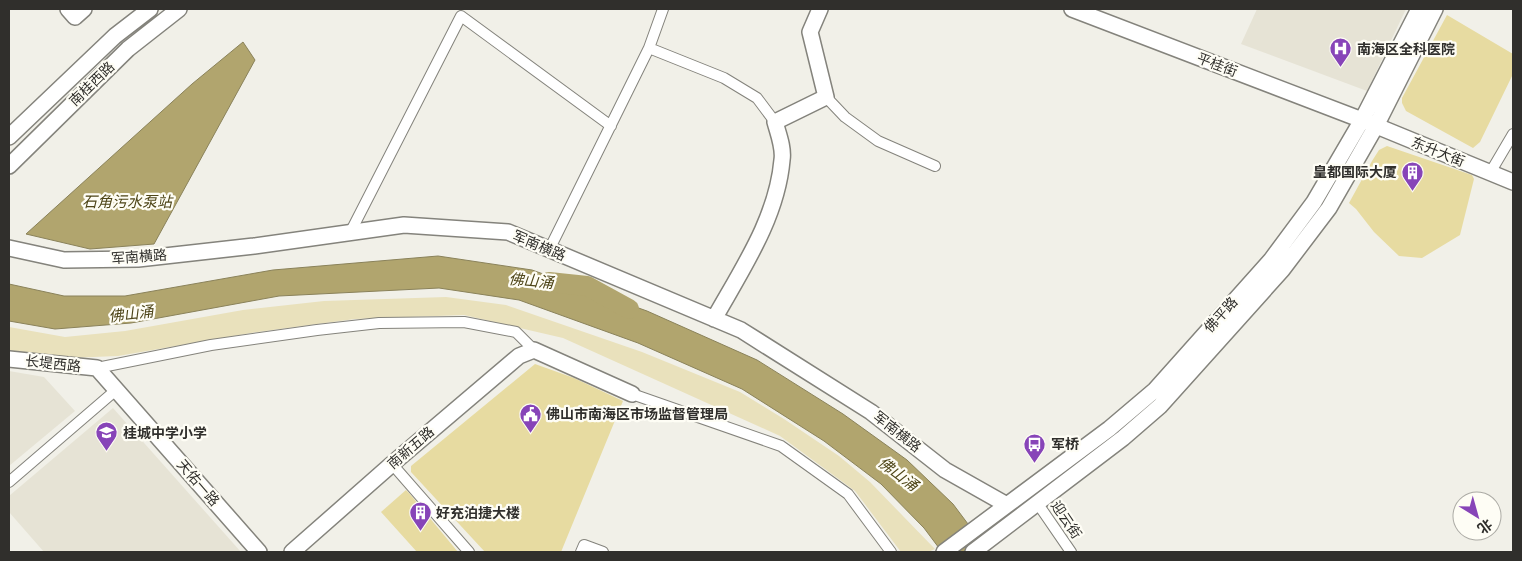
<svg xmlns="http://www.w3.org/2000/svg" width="1522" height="561" viewBox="0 0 1522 561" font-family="Karla,'Noto Sans SC',sans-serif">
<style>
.built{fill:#e6e3d5}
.green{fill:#e9e1bc}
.water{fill:#b1a56e;stroke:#8a825a}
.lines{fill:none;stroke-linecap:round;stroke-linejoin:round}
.river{stroke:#b1a56e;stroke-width:20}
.building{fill:#e7dba1}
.street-casing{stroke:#84837c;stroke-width:12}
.secondary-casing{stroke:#84837c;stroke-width:18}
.street{stroke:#fff;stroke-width:10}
.secondary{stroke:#fff;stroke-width:15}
.labels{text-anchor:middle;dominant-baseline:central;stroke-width:4.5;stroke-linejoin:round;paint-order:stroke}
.poi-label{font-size:14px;font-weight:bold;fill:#302f2c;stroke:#fefdf5;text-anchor:start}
.street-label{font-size:14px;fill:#302f2c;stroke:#fefdf5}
.water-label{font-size:15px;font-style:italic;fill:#4e4518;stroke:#fefdf5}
</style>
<rect width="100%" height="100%" fill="#f1f0e8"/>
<path class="built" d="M 1257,9 L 1406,9 L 1367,91 L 1241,44 Z
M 9,371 L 44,377 L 75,411 L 9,466 Z
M 113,408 L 241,552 L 44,552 L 9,512 L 9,496 Z"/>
<path class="green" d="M 446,297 L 506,305 L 642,352 L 740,392 L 784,419 L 839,456 L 870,482 L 935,549 L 928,552 L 901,552 L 855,491 L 780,436 L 563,338 L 464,315 L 355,319 L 251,333 L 118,356 L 69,358 L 9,351 L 9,327 L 65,337 L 125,331 L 243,310 L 324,301 Z"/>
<path class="water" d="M 243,42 L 255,60 L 154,244 L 90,249 L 26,234 L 192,84 Z
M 438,256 L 532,270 L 647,311 L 757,360 L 843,414 L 907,460 L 953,504 L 989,552 L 942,552 L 924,528 L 881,484 L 824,441 L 742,389 L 638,343 L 519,300 L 439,288 L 279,296 L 131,323 L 55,329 L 9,321 L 9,284 L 64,296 L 125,296 L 273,270 Z"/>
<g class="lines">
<path class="river" d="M 549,282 L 587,286 L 629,309"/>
</g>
<path class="building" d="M 1447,15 L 1513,54 L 1513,74 L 1480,142 L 1473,148 L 1406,111 L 1402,103 L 1402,98 Z
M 1387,146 L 1472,175 L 1474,179 L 1460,235 L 1422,258 L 1399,256 L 1374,232 L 1356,209 L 1349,203 L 1372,161 L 1379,150 Z
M 535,364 L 574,378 L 623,401 L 561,552 L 485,552 L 411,472 L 411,466 Z
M 406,490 L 409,493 L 458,552 L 417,552 L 381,512 Z"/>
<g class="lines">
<defs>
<path id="street" d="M 649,48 L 724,78 L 757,98 L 775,122
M 826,97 L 845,117 L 878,141 L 935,166
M 1490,173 L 1513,134
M 350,233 L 461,16 L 611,126
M 549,250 L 649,48 L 663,9
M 97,368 L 211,345 L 317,330 L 379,323 L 464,322 L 516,332 L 534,350
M 632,394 L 781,446 L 848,494 L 891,552
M 392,464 L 469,552
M 9,482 L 116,390
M 1038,504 L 1071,552
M 581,552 L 584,545 L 603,552"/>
<path id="secondary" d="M 68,9 L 75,17 L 84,9
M 1072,9 L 1362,120 L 1513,182
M 9,137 L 115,36 L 150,9
M 9,166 L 128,49 L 179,9
M 9,248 L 64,260 L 138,259 L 254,246 L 404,225 L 508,232 L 741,330 L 871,412 L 945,470 L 1007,505
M 714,319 C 742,269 777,218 782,160 C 784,148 778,133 775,122 L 826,97 L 810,32 L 820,9
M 9,359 L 97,368 L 259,552
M 292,552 L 392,464 L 519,356 L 534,350 L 632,394
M 944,552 L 1109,429 L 1155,390 L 1271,260 L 1314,202 L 1362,120 L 1419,9
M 973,552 L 1123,438 L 1160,406 L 1282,270 L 1329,208 L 1376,126 L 1435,9"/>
</defs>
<use href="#street" class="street-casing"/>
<use href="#secondary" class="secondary-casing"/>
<use href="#street" class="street"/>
<use href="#secondary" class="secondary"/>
</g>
<defs>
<symbol id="hospital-pin" viewBox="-11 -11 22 30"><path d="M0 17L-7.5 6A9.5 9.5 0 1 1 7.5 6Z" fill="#8744b8" stroke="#fefdf5"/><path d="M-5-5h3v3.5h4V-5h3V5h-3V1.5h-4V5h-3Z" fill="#fff"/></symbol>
<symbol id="building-pin" viewBox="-11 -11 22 30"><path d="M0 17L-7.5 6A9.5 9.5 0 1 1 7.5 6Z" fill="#8744b8" stroke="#fefdf5"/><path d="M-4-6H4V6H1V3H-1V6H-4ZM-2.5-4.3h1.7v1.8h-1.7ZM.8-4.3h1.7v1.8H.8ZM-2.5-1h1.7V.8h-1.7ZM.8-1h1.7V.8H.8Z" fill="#fff"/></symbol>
<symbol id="civic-pin" viewBox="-11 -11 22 30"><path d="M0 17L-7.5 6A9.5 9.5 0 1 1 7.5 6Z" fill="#8744b8" stroke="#fefdf5"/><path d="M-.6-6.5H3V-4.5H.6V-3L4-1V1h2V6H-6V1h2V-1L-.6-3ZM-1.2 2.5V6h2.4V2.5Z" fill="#fff"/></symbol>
<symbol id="school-pin" viewBox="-11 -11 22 30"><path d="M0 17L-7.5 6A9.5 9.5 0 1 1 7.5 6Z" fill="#8744b8" stroke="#fefdf5"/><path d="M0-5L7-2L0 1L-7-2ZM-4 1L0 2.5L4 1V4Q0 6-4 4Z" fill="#fff"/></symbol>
<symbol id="bus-pin" viewBox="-11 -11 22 30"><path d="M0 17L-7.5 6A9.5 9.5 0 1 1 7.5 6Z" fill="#8744b8" stroke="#fefdf5"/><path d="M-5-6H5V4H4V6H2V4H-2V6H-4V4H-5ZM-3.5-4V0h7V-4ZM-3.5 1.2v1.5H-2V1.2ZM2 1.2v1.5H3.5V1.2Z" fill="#fff"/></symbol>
</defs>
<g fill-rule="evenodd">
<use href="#hospital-pin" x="1328" y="36" width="25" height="34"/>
<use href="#building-pin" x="1400" y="160" width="25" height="34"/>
<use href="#civic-pin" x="518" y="402" width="25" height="34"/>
<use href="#school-pin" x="94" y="420" width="25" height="34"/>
<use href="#bus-pin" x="1022" y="432" width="25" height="34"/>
<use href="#building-pin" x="408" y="500" width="25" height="34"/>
</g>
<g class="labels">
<g class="poi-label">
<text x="1357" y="49">南海区全科医院</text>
<text x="1397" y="172" text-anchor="end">皇都国际大厦</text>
<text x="546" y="414">佛山市南海区市场监督管理局</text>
<text x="123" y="433">桂城中学小学</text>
<text x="1051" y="444">军桥</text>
<text x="436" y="513">好充泊捷大楼</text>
</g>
<g class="street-label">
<text transform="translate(1217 65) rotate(21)">平桂街</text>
<text transform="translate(92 84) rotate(-44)">南桂西路</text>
<text transform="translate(1438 152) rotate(22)">东升大街</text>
<text transform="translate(539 246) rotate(23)">军南横路</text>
<text transform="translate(139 257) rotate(-4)">军南横路</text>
<text transform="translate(1221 315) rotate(-48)">佛平路</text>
<text transform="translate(53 364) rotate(6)">长堤西路</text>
<text transform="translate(897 432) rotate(38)">军南横路</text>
<text transform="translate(411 448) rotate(-41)">南新五路</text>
<text transform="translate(198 483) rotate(49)">天佑一路</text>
<text transform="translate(1066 520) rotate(56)">迎云街</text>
</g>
<g class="water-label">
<text x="127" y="202">石角污水泵站</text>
<text transform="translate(531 281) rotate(5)">佛山涌</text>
<text transform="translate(131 314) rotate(-7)">佛山涌</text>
<text transform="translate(898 474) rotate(37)">佛山涌</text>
</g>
</g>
<rect width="1522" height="561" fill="none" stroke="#302f2c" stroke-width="20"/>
<g transform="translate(1477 516) rotate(143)"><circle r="24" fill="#fefdf5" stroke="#acaba5"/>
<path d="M0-4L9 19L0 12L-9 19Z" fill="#8744b8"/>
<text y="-8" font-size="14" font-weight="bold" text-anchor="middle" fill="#302f2c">北</text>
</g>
</svg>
